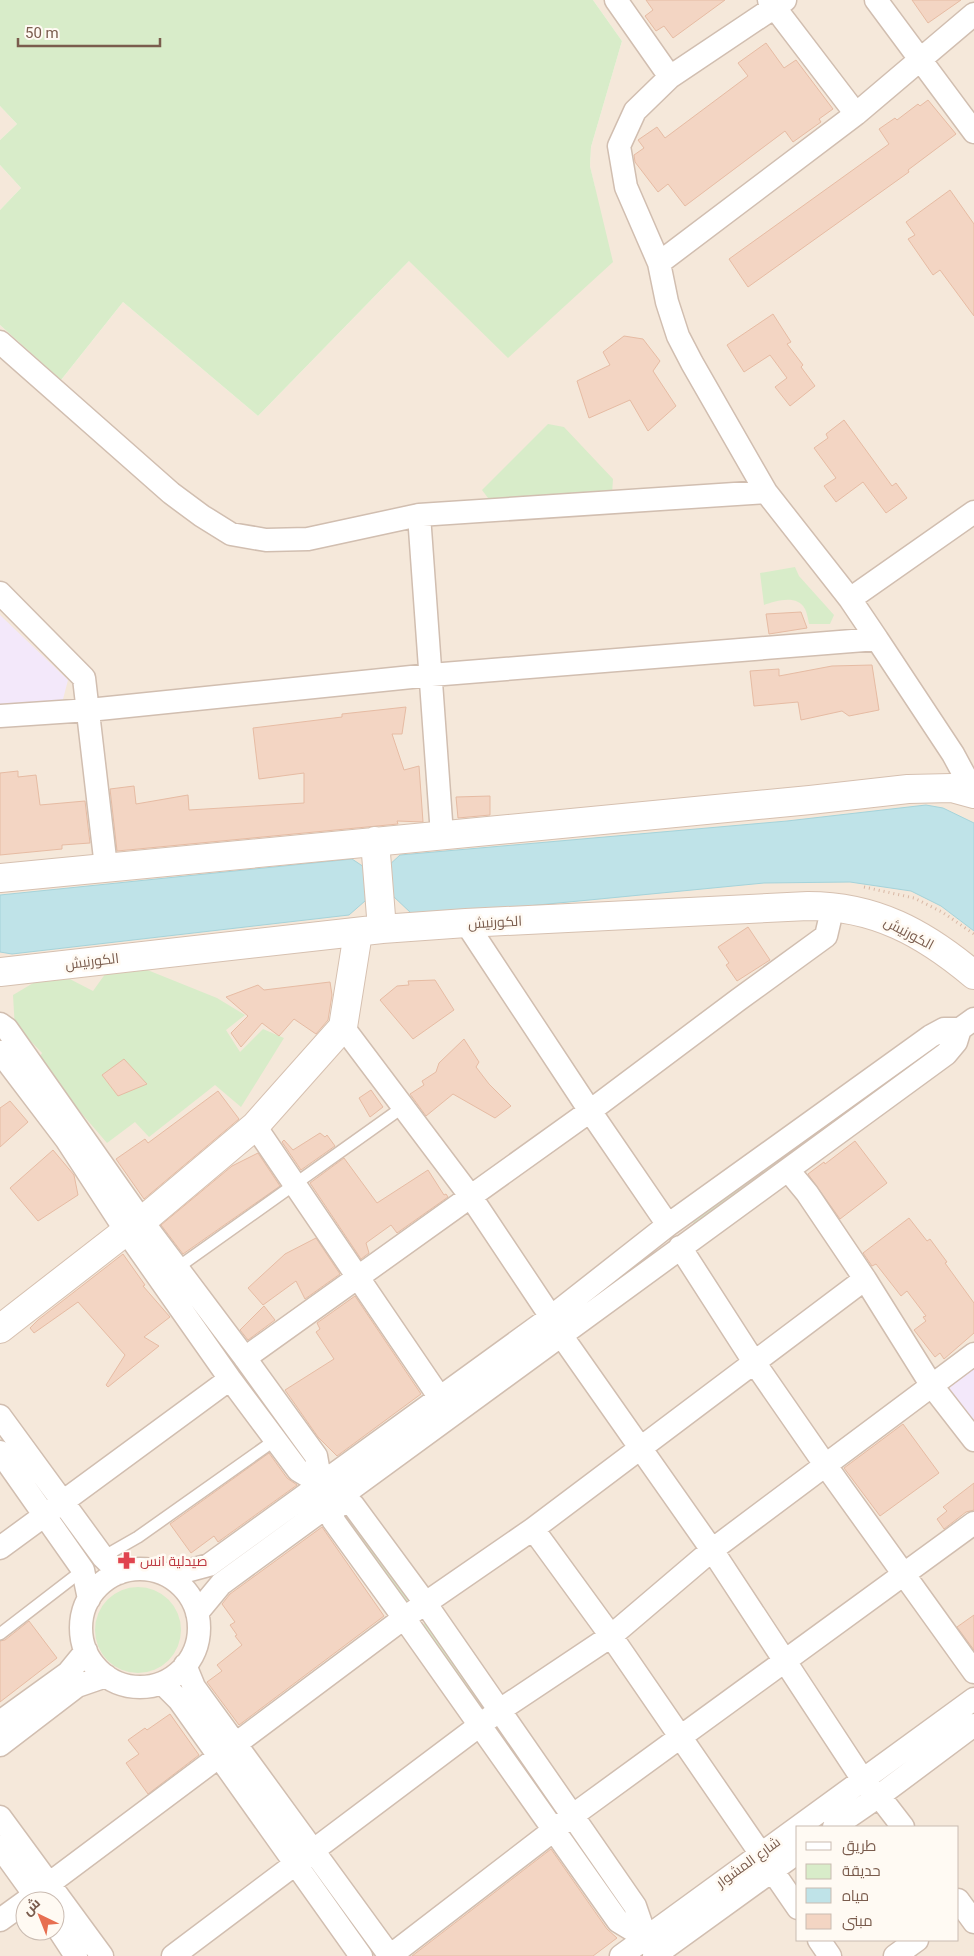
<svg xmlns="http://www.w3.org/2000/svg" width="974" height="1956" viewBox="0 0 974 1956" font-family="Roboto,Cairo,sans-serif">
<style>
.residential{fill:#f5e8da;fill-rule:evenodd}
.education{fill:#f3e8fa}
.green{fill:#d8ecc9}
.water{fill:#bfe3e8;stroke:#a5d3da}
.building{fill:#f3d5c3;stroke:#e6bba3}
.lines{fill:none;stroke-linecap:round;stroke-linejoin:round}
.lane-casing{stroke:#d1beb0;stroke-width:14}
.street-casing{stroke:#d1beb0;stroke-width:25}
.secondary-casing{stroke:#d6c0b0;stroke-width:30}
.path{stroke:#d9b8a5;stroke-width:3;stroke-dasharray:1 4;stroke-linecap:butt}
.lane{stroke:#fff;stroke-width:11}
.street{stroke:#fff;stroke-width:22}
.secondary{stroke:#fff;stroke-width:28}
.labels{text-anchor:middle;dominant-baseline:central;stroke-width:5;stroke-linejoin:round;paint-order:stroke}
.street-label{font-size:14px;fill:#7a5c4d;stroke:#fffaf3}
.health-label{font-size:14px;fill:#be3a42;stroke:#fffaf3;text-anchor:start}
</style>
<rect width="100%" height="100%" fill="#fdf6ec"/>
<path class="residential" d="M 593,0 L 974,0 L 974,1956 L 0,1956 L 0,325 L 61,380 L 123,302 L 258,416 L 409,261 L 595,188 L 590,166 L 591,147 L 622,41 ZM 798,1827 L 958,1827 L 958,1940 L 798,1940 ZM 25,1901 L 55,1901 L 55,1931 L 25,1931 Z
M 0,106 L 17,124 L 0,140 Z
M 0,165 L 21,188 L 0,210 Z"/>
<path class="education" d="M 0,615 L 68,680 L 62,703 L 0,708 Z
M 974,1366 L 974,1425 L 945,1387 Z"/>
<path class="green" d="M 0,0 L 593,0 L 622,41 L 591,147 L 590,166 L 613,262 L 508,358 L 409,261 L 258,416 L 123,302 L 61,380 L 0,325 L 0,210 L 21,188 L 0,165 L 0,140 L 17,124 L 0,106 Z
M 548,424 L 564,427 L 613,479 L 612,494 L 491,502 L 482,490 Z
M 795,567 L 799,576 L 834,615 L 830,624 L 809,624 C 808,619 807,613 805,609 C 797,594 776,601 764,605 L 760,573 Z
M 135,965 L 217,998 L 245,1015 L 226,1030 L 240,1052 L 263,1029 L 284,1038 L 241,1107 L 215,1085 L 149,1137 L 135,1122 L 107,1143 L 47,1073 L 38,1060 L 42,1053 L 21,1031 L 15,1030 L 13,995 L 45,976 L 62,975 L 93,991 L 108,970 Z
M 942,1038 L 945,1042 L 696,1227 L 693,1222 Z
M 349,1512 L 414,1598 L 407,1603 L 343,1517 Z
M95 1630a43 43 0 1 1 86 0a43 43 0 1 1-86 0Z
M 428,1621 L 490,1707 L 483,1712 L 421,1626 Z
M 505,1728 L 564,1813 L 557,1818 L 497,1733 Z"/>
<path class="water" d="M 926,805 L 943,808 L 974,823 L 974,931 L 941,906 L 911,891 L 850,882 L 764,883 L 435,915 L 412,914 L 393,896 L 387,867 L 400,855 L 787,821 Z
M 352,859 L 370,871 L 373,894 L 349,915 L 12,954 L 0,952 L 0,895 Z"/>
<path class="building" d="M 646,0 L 725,0 L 673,38 L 664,26 L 656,31 L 645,16 L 653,10 Z
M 912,0 L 961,0 L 928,23 Z
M 766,43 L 784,68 L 796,60 L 833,109 L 819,119 L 821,122 L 793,142 L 785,131 L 685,206 L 668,184 L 658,192 L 635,162 L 634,155 L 644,148 L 638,140 L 657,127 L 665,138 L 748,76 L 738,63 Z
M 928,100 L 956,134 L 908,170 L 909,172 L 748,287 L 729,259 L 889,144 L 879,129 L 895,118 L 897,120 L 918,104 L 920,106 Z
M 950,190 L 974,224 L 974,316 L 940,270 L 933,275 L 908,239 L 915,235 L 906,222 Z
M 773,314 L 791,342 L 787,344 L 803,365 L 801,367 L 815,386 L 790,406 L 775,387 L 787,378 L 770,355 L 744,372 L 727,345 Z
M 624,336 L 643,339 L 660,361 L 653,371 L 676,406 L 648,431 L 630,400 L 589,418 L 577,381 L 610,365 L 603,352 Z
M 844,420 L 892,486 L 896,483 L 907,498 L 886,513 L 863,482 L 836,502 L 824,486 L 836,478 L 814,448 L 828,438 L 826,434 Z
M 801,612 L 807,628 L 769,634 L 766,614 Z
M 872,665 L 879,710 L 849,716 L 842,711 L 801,720 L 798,702 L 754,706 L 750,671 L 779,669 L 779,676 L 832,666 Z
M 406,707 L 402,734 L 392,734 L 404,770 L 419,766 L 423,822 L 397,821 L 398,824 L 117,851 L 110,789 L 134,786 L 136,804 L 188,795 L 189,810 L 304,803 L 304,773 L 259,779 L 253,728 L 342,717 L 342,714 Z
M 18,771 L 18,777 L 36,775 L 40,805 L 85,801 L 90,843 L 62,845 L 62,849 L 0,855 L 0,773 Z
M 490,796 L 490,815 L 458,818 L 456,797 Z
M 748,927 L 770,960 L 737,981 L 726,965 L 729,963 L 718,947 Z
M 435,980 L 454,1010 L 413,1039 L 380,1000 L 397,986 L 409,985 L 408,981 Z
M 330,982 L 332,995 L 328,1020 L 316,1034 L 294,1019 L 279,1036 L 262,1023 L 241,1047 L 231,1033 L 248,1016 L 226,997 L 258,985 L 264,990 Z
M 464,1039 L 479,1062 L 476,1067 L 489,1084 L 511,1106 L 495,1118 L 453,1094 L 426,1116 L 410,1094 L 424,1085 L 422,1081 L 436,1072 L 439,1063 Z
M 124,1059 L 147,1084 L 118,1096 L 102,1075 Z
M 371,1090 L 383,1107 L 370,1117 L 359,1098 Z
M 218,1091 L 239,1119 L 144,1199 L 116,1159 L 145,1139 L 148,1143 Z
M 10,1101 L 28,1122 L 0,1147 L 0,1108 Z
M 320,1133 L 325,1137 L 327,1135 L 335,1146 L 301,1170 L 282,1142 L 284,1140 L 293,1150 Z
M 855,1141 L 887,1183 L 840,1219 L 808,1174 L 824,1162 L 825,1164 Z
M 53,1150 L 74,1175 L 78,1195 L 38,1221 L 10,1188 Z
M 258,1153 L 280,1186 L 183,1254 L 161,1225 L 232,1166 Z
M 344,1158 L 377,1203 L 428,1170 L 444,1195 L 446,1194 L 448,1197 L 397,1233 L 391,1225 L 366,1243 L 369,1253 L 361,1259 L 310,1183 Z
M 909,1218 L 927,1241 L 930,1239 L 947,1262 L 945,1263 L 974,1303 L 974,1333 L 944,1359 L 940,1353 L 935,1357 L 914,1330 L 926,1321 L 923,1317 L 926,1316 L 907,1291 L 901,1296 L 876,1264 L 872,1266 L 863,1253 Z
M 316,1238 L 340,1274 L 305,1299 L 296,1281 L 263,1305 L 248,1288 L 285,1254 Z
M 123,1254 L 145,1285 L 143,1286 L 170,1317 L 144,1337 L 159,1346 L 108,1387 L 106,1385 L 125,1355 L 78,1302 L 34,1333 L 30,1328 L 38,1320 Z
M 355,1296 L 421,1394 L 337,1456 L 318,1437 L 285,1390 L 334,1359 L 316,1332 L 320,1329 L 317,1323 Z
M 264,1306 L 275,1320 L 248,1340 L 240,1330 Z
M 903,1424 L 939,1473 L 880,1516 L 844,1468 Z
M 269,1453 L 287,1478 L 297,1485 L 218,1542 L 214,1536 L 191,1553 L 170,1524 Z
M 974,1483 L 974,1510 L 966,1512 L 944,1529 L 937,1519 L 947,1511 L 943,1507 Z
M 322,1527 L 384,1616 L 239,1725 L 207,1682 L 222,1671 L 217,1665 L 242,1645 L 235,1636 L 237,1635 L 230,1625 L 235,1622 L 222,1604 L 230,1594 Z
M 974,1615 L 974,1650 L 957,1627 Z
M 29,1621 L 57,1658 L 0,1702 L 0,1641 L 5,1640 Z
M 170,1714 L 199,1755 L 148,1794 L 126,1763 L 139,1754 L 128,1740 L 145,1728 L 147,1730 Z
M 551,1849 L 607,1929 L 617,1938 L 593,1956 L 412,1956 Z"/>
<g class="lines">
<defs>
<path id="lane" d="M 177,1268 L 403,1107
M 103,1557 L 138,1537 L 275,1440
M 0,1634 L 83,1570"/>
<path id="street" d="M 616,0 L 670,77
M 769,0 L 856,114
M 785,0 L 670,77 L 635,111 L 619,146 L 626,187 L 659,263 L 667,302 L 678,336 L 692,363 L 766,492 L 850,599 L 877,639
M 876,0 L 974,132
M 659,263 L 856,114 L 974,14
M 0,342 L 171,493 L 202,516 L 231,534 L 266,540 L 308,539 L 419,515 L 766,492
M 419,515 L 442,835
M 0,593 L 84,678 L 106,867
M 850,599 L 974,512
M 0,716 L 89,710 L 431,675 L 877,639 L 953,754 L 974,793
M 466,923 L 590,1111 L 668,1225
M 0,1024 L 7,1029 L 142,1221 L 245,1358 L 316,1456 L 321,1484
M 343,1027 L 471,1197 L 551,1317
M 0,1052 L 66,1139 L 126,1231 L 230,1379 L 298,1470 L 321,1484 L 334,1501 L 353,1505 L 426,1604 L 635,1906 L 646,1938 L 658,1956
M 255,1126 L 440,1398
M 788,1170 L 807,1193 L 865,1279 L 932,1386 L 974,1440
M 680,1247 L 754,1362 L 826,1466 L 974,1672
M 561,1335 L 712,1550 L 863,1780 L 879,1796 L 903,1827
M 245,1358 L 590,1111 L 738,1000 L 826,936 L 833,906
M 0,1416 L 103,1557 L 119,1573
M 0,1452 L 83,1570 L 89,1599
M 334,1501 L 333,1520 L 404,1618 L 618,1921 L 646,1938
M 533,1529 L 611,1636 L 798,1908
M 0,1548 L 230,1379
M81 1628a59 59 0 1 1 118 0a59 59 0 1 1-118 0Z
M 168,1576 L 209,1565 L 551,1317 L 668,1225 L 931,1036 L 944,1029 L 960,1029 L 974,1019
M 197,1613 L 221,1584 L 946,1054 L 956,1042 L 960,1029
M 185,1665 L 194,1687 L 390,1956
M 162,1683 L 179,1700 L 361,1956
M 0,1722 L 68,1673 L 86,1651
M 0,1745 L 77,1686 L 106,1676
M 0,1817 L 102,1956
M 834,1827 L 879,1796 L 974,1725
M 0,1847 L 39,1901
M 958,1900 L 974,1922
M 26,1901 L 404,1618 L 533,1529 L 865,1279
M 0,1920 L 25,1902
M 55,1924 L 76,1956
M 819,1940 L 830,1956
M 173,1956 L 500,1710 L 611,1636 L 712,1550 L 974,1354
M 390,1956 L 572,1816 L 974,1523
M 621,1956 L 974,1699
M 654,1956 L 798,1852
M 895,1956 L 917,1940"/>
<path id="secondary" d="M 375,841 L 382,929
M 0,878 L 810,800 L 908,789 L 952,788 L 974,794
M 0,972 L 382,929 L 466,923 L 808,906 C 875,906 924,933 974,975
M 0,1329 L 126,1231 L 142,1221 L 255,1126 L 343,1027 L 358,933"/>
</defs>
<use href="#lane" class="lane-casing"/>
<use href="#street" class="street-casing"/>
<use href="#secondary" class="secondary-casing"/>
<path class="path" d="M 864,887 L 914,898 L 942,912 L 974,934"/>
<use href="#lane" class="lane"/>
<use href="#street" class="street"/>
<use href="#secondary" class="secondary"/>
</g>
<defs>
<symbol id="pharmacy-bare" viewBox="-9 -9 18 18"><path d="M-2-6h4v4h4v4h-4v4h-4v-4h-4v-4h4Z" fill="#e0444e" stroke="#fffaf3" stroke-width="2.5" paint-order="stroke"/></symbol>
</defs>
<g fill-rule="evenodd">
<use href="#pharmacy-bare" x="114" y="1548" width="25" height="25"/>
</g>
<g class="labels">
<g class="street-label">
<text transform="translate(495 922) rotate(-3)">الكورنيش</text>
<text transform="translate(909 933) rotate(28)">الكورنيش</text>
<text transform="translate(92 961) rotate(-7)">الكورنيش</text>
<text transform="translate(748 1862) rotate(-36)">شارع المشوار</text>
</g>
<g class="health-label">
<text x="140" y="1561">صيدلية انس</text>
</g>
</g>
<rect x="796" y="1826" width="162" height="115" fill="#fffaf3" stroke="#cabbb1"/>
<rect x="806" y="1842" width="25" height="8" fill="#ffffff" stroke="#cabbb1"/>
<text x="842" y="1851" font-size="15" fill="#7a5c4d">طريق</text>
<rect x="806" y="1864" width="25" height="15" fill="#d8ecc9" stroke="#cabbb1"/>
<text x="842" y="1876" font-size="15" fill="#7a5c4d">حديقة</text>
<rect x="806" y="1888" width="25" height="15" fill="#bfe3e8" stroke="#cabbb1"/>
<text x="842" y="1901" font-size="15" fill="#7a5c4d">مياه</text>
<rect x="806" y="1914" width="25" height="15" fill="#f3d5c3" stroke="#cabbb1"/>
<text x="842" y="1926" font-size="15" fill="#7a5c4d">مبنى</text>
<g transform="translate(40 1916) rotate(317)"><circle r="24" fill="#fffaf3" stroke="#cabbb1"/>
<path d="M0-4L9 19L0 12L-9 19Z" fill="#e76f51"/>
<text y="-8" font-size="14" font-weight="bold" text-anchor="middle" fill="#7a5c4d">ش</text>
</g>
<path d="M18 38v8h142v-8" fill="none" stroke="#7a5c4d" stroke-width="2.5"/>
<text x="25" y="38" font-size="15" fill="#7a5c4d" stroke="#fffaf3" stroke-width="4" paint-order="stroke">50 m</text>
</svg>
